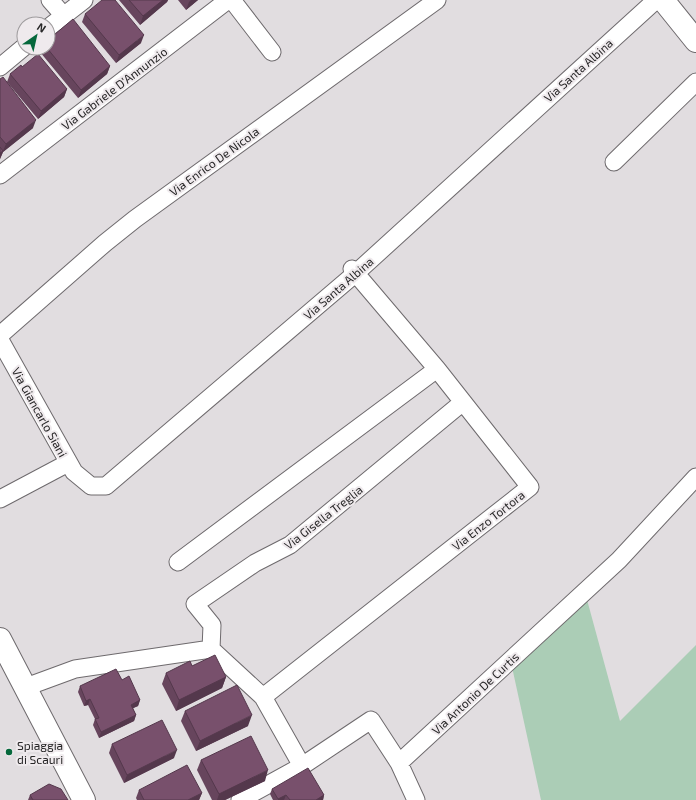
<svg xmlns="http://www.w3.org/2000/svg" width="696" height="800" viewBox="0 0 696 800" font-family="'Exo 2',sans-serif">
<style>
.green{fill:#abcdb6}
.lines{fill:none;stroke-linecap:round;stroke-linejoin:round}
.street-casing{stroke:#6e6a6d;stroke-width:19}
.secondary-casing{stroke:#6e6a6d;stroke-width:24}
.street{stroke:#fff;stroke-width:17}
.secondary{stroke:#fff;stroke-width:22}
.wall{fill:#67455d}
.shaded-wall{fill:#54384c}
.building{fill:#78506c;stroke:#54384c}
.poi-dot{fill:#06683c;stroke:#efeaed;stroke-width:1.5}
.labels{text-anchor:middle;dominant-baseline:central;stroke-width:4;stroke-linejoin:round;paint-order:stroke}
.street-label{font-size:12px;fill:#282728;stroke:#efeaed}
.poi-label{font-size:12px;fill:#282728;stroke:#efeaed;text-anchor:start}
</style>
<rect width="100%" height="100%" fill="#e1dde0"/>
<path class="green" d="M 586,596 L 620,721 L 696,645 L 696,800 L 541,800 L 512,667 Z"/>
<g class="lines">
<defs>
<path id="street" d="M 50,0 L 64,16
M 232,0 L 272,52
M 48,28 L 84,0
M 0,67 L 24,47
M 614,162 L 696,82
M 0,175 L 228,0
M 0,335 L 105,243 L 135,219 L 437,0
M 0,340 L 74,472 L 91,486 L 106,486 L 356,273 L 656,0
M 0,499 L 68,463
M 178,562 L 437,369
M 211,649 L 212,625 L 195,604 L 255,563 L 290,545 L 463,402
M 26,687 L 75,669 L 211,649 L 263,697 L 302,766
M 263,697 L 530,487 L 437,369 L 352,269
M 399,763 L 416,800
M 240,800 L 302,766 L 371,720 L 399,763 L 619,560 L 696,477"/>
<path id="secondary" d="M 663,0 L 696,41
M 0,639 L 84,800"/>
</defs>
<use href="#street" class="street-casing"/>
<use href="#secondary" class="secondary-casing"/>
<use href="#street" class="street"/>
<use href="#secondary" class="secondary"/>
</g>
<path class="wall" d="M 119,0 L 168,0 L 167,2 L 140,25 Z
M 178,0 L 198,0 L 186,10 Z
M 85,14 L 141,43 L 116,63 L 82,22 Z
M 42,48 L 48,48 L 110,66 L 107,74 L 78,98 L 40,52 Z
M 22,67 L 67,89 L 64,97 L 38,119 L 7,82 L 33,128 L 3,152 L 0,159 L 0,79 L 7,82 L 10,74 Z
M 192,666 L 226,677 L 222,688 L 176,711 L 162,684 L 166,673 Z
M 122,680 L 140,700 L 138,706 L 133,708 L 136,715 L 134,721 L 99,738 L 93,725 L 95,719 L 88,705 L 84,706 L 78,692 L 80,686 Z
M 185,711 L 248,726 L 196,751 L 181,721 Z
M 112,744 L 174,758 L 124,783 L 109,753 Z
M 201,760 L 265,781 L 225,800 L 212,800 L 197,770 Z
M 272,789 L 324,795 L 323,800 L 273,800 L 270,794 Z
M 139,790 L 202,793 L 199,800 L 137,800 L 136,798 Z
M 30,795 L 68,800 L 28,800 Z"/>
<path class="shaded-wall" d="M 163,0 L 168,0 L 167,2 L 140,25 L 143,16 Z
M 191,0 L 198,0 L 186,10 L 189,2 Z
M 144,35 L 141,43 L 116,63 L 119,55 Z
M 110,66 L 107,74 L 78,98 L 81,90 Z
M 67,89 L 64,97 L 38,119 L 41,111 Z
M 36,120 L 33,128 L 3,152 L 0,159 L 0,153 L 3,151 L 6,144 Z
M 226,677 L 222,688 L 176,711 L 179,700 Z
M 90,699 L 88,705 L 84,706 L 86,701 Z
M 140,700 L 138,706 L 129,710 L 131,705 Z
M 136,715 L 134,721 L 99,738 L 101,732 Z
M 252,715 L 248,726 L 196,751 L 200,741 Z
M 177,750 L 174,758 L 124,783 L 127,775 Z
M 268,770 L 265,781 L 225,800 L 217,800 L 219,794 Z
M 202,793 L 199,800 L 188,800 Z
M 286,795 L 284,800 L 278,800 L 278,799 Z
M 324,795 L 323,800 L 316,800 Z"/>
<path class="building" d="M 102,0 L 115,0 L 144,35 L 119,55 L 85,14 Z
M 129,0 L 163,0 L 143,16 Z
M 73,19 L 110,66 L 81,90 L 47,48 L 48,48 L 48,40 Z
M 38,54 L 67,89 L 41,111 L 10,74 L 21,65 L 22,67 Z
M 3,77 L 36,120 L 6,144 L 0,137 L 0,79 Z
M 0,147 L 3,151 L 0,153 Z
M 215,655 L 226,677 L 179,700 L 166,673 L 190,661 L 192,666 Z
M 116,669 L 122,680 L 129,676 L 140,700 L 131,705 L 136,715 L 101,732 L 95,719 L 99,718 L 90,699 L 86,701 L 80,686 Z
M 237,685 L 252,715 L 200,741 L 185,711 Z
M 162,720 L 177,750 L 127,775 L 112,744 Z
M 251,736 L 268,770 L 219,794 L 201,760 Z
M 187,765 L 202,793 L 188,800 L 144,800 L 139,790 Z
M 308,768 L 324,795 L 316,800 L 290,800 L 286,795 L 278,799 L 272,789 Z
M 49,784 L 61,789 L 68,800 L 33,800 L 30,795 Z"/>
<circle class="poi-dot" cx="9" cy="752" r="4"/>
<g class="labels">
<g class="street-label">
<text transform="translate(578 70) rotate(-42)">Via Santa Albina</text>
<text transform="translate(114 88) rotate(-37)">Via Gabriele D'Annunzio</text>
<text transform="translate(214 161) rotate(-36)">Via Enrico De Nicola</text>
<text transform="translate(338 288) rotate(-41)">Via Santa Albina</text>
<text transform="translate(40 412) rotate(61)">Via Giancarlo Siani</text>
<text transform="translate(323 517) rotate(-38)">Via Gisella Treglia</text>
<text transform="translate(488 520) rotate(-38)">Via Enzo Tortora</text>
<text transform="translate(475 693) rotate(-43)">Via Antonio De Curtis</text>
</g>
<g class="poi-label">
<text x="17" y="745">Spiaggia<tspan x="17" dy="14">di Scauri</tspan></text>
</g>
</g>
<g transform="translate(36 36) rotate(34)"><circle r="19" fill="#efeaed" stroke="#9f9c9e"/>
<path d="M0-3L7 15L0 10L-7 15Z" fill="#06683c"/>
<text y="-6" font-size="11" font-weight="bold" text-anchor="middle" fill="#282728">N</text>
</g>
</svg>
